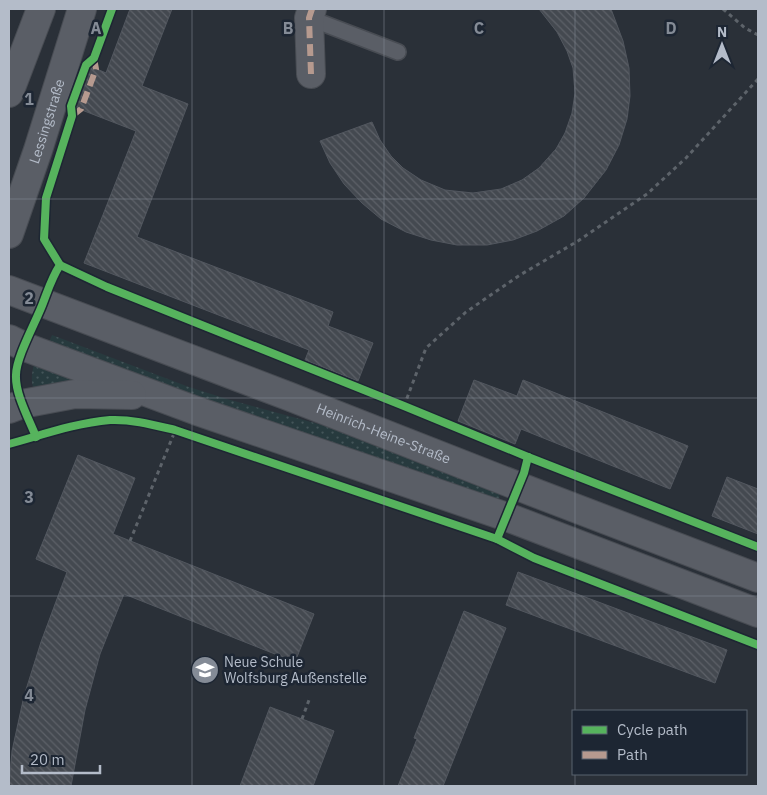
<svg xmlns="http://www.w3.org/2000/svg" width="767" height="795" font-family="'IBM Plex Sans',sans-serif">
<defs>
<pattern id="grass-dots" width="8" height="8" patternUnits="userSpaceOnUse" patternTransform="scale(1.25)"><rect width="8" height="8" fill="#273a3e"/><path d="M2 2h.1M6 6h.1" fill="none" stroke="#445559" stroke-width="1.8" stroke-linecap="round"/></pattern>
<pattern id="building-back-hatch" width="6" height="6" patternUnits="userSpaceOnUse" patternTransform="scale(1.25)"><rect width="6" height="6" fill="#444950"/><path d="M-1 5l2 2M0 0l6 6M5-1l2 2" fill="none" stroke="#5d6168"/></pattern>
</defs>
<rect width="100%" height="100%" fill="#2a3038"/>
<g fill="url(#grass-dots)">
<polygon points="52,335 189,387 227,399 322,425 500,493 499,500 427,474 279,426 186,395 49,342"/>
<path d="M 34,364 L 83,382 L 63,382 L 33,387 C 31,379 32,372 34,364 Z"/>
</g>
<g fill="url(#building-back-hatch)" stroke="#52575f">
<polygon points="130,9 172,9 142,86 188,104 137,237 333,312 328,326 373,343 358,381 305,360 309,350 84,263 136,131 74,107 90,66 106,73"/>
<polygon points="539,9 611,9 623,41 629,68 630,96 627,119 619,145 606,170 584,198 564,216 537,231 513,240 487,245 457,245 431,240 406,232 381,219 362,203 344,184 330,163 320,141 372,122 380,140 391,156 403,168 421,180 445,190 473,193 501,189 522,180 539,168 556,149 565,133 572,113 575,93 573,68 567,51 557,32"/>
<polygon points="474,380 517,396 523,380 688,446 670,489 521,429 515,444 458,421"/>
<polygon points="78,455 135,478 113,534 314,614 295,662 124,594 100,654 85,710 71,786 9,786 12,751 24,696 41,642 67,572 36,559"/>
<polygon points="727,477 758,489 758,534 712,516"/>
<polygon points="518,572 727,650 715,683 506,605"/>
<polygon points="464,611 506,628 443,786 398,786 417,739 414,738"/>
<polygon points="270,707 334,731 313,786 240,786"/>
</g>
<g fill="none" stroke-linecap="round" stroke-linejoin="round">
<g stroke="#484c53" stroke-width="18">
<polyline id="service" points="309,18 398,52"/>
</g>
<g stroke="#484c53" stroke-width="30">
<polyline id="minor" points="311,74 309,18 312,9"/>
</g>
<g stroke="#484c53" stroke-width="30">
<g id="tertiary">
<polyline points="9,93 41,9"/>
<path id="s1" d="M 9,234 L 38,150 L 82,9"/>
<path id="s2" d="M 9,290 L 288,396 L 533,492 L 758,578"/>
<polyline points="9,339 25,347 197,411 507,517 758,613"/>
<polyline points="9,409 22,404 75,394 132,395"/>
</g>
</g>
<g stroke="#5d636a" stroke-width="3" stroke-dasharray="4 4" stroke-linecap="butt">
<polyline points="723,9 745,28 758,35"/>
<polyline points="404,406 426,348 466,312 520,275 578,241 647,194 686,158 758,79"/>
<polyline points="130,541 175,431"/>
<polyline points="302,719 309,700"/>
</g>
<use href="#service" stroke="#5a5e66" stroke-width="15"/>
<use href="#minor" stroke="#5a5e66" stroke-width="28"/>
<use href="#tertiary" stroke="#5a5e66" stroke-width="28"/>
<g stroke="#b69a8f" stroke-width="6" stroke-dasharray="12 6" stroke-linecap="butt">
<polyline points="311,74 309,18 312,9"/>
<polyline points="72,116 81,109 96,69 94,58"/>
</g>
<g stroke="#1d2633" stroke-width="11">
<g id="cycleway">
<polyline points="60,265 107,287 404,406 528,457 758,547"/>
<path d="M 36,437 C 29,419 15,394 16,375 C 16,357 36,322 43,303 C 48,290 52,277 60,265 L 44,239 L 46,198 L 72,116 L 71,106 L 86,65 L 94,58 L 112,9"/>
<path d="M 9,444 C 42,435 75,423 110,420 C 132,419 154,425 175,430 L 497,539 L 534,558 L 758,645"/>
<polyline points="497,539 524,473 528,457"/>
</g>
</g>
<use href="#cycleway" stroke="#56b35d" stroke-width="8"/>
</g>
<path fill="none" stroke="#848b96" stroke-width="1" stroke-opacity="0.55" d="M 192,9 L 192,786M 384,9 L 384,786M 575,9 L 575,711M 9,199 L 758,199M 9,398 L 758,398M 9,596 L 758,596M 575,774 L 575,786"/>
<defs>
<g id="school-disc" transform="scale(1.4375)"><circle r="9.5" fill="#848b96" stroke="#1d2633"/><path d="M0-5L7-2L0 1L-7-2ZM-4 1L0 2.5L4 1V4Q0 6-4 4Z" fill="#fff"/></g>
</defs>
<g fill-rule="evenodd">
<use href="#school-disc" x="205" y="670"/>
</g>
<g text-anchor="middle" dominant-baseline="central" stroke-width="5" stroke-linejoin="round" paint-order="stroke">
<g font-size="14" fill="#b4bcc9" stroke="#1d2633">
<text stroke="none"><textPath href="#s1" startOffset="119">Lessingstraße</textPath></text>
<text stroke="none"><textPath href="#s2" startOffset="401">Heinrich-Heine-Straße</textPath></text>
</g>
<g font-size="14" fill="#b4bcc9" stroke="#1d2633" text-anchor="start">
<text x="224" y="662">Neue Schule<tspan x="224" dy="16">Wolfsburg Außenstelle</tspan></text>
</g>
</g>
<g font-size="16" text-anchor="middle" font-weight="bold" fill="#848b96" stroke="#1d2633" stroke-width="5" stroke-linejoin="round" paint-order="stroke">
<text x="96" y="34">A</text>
<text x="288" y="34">B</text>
<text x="479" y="34">C</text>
<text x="671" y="34">D</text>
<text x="29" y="105">1</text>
<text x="29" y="304">2</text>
<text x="29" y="503">3</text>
<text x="29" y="701">4</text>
</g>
<rect width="767" height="795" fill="none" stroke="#b4bcc9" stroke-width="20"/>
<rect x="572" y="710" width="175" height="65" fill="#1d2633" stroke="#59626f"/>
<rect x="582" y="726" width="25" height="8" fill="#56b35d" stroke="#59626f"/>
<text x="617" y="735" font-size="15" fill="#b4bcc9">Cycle path</text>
<rect x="582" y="751" width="25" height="8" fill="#b69a8f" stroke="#59626f"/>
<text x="617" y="760" font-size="15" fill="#b4bcc9">Path</text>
<g transform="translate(722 45)" stroke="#1d2633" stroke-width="4" paint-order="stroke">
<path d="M0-4L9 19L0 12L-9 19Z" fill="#b4bcc9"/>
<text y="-8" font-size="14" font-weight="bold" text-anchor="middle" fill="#b4bcc9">N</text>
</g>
<path d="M22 765v8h78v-8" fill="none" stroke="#b4bcc9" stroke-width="2.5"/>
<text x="30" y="765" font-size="15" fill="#b4bcc9" stroke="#1d2633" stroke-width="4" paint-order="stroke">20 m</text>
</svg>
